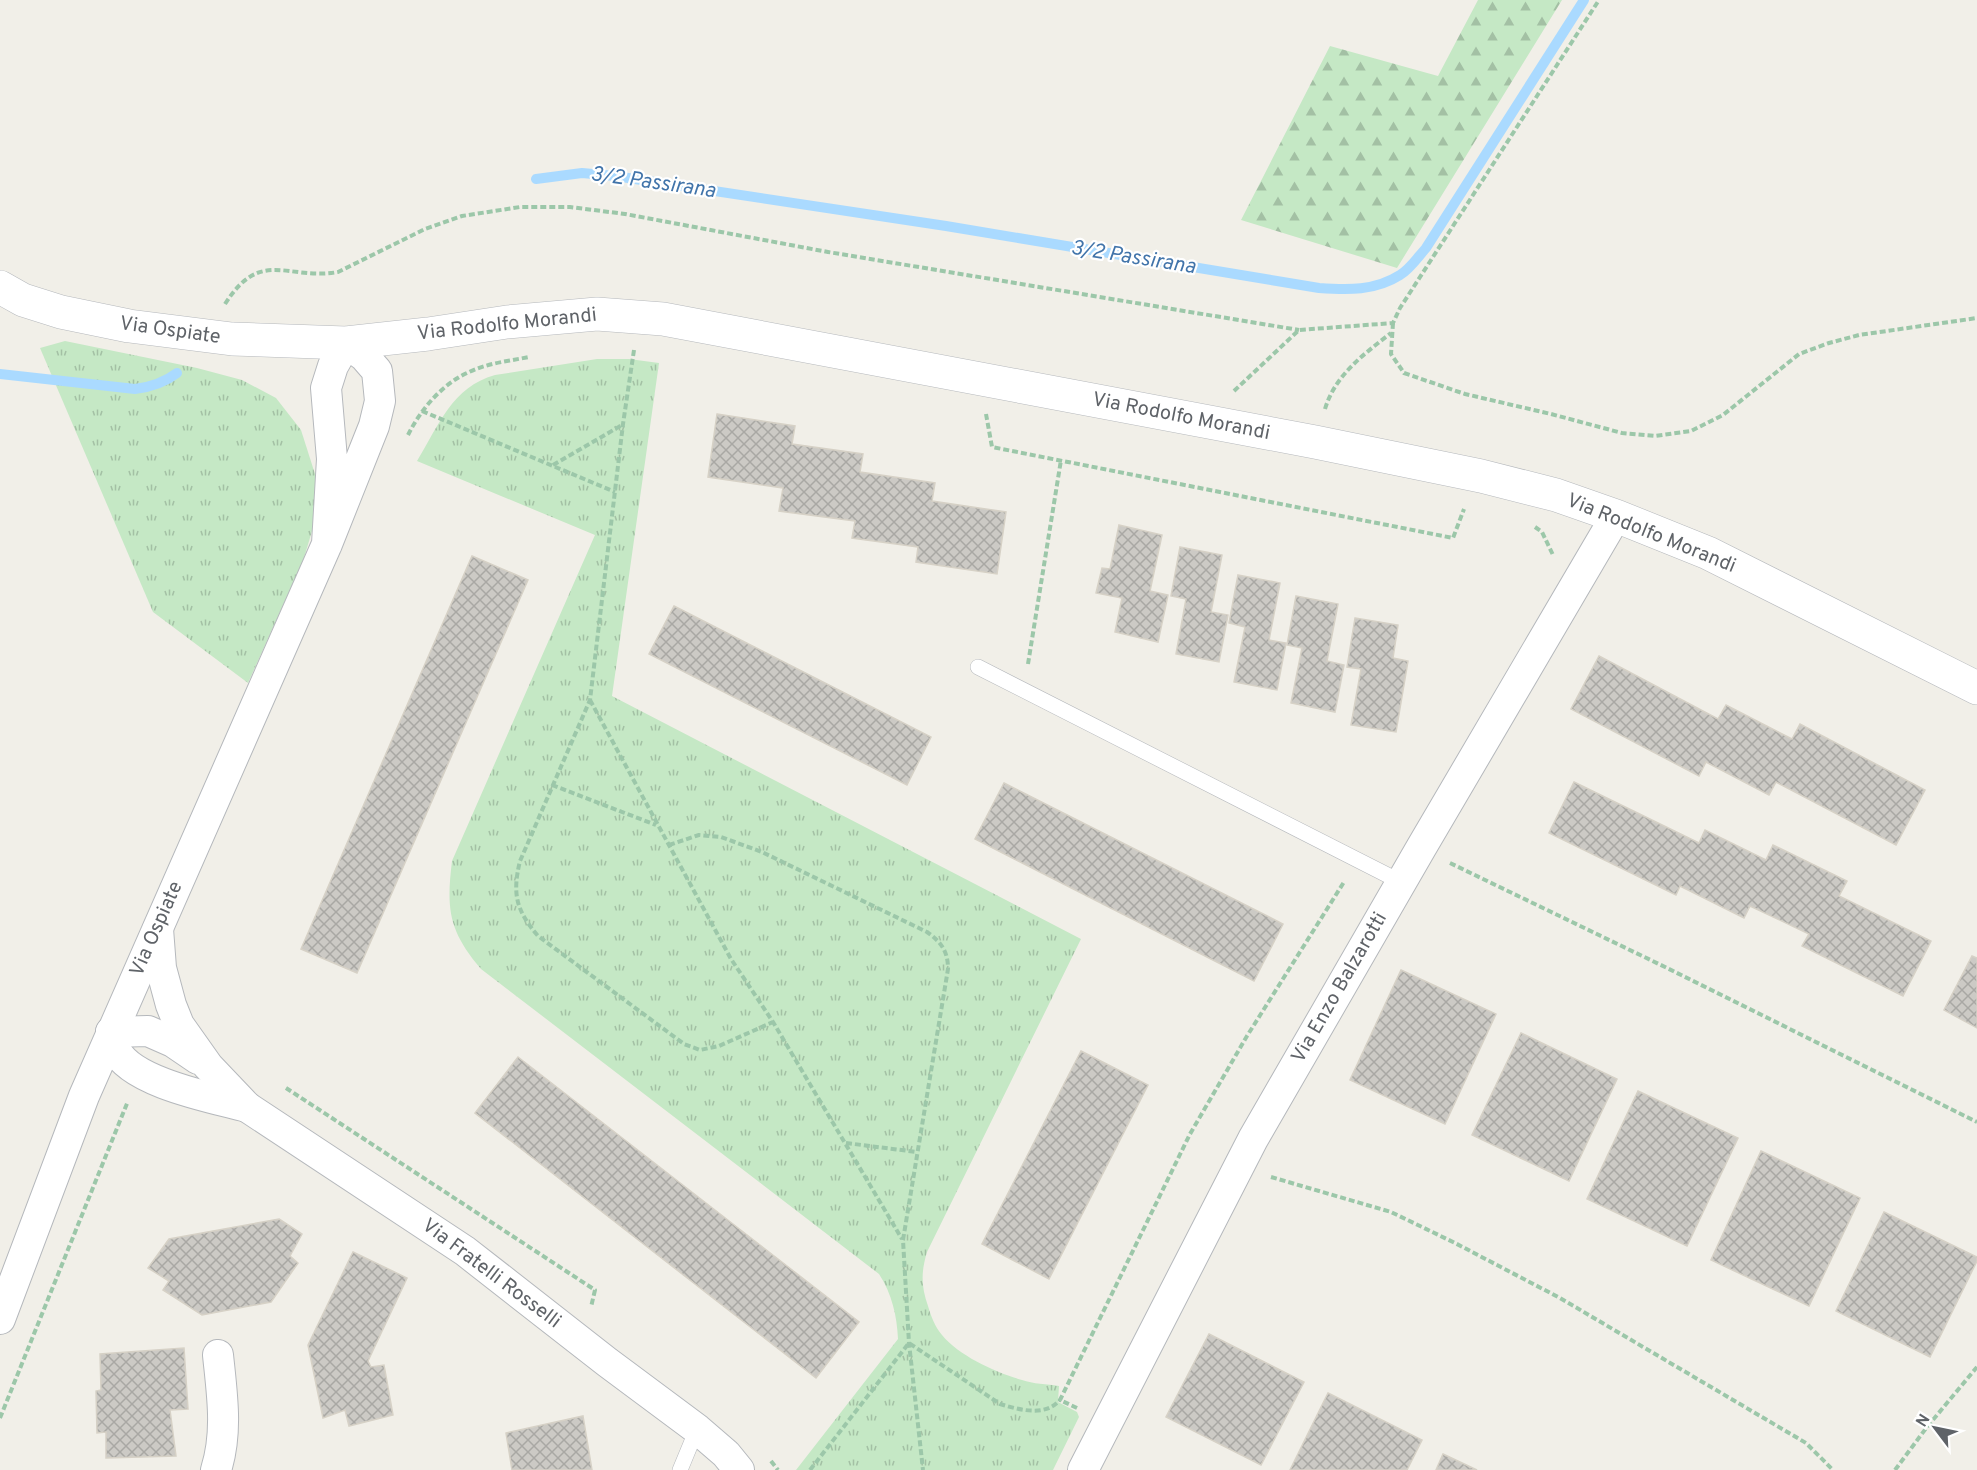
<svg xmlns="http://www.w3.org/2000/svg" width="1977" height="1470" font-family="Overpass,sans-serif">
<defs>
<pattern id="grass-tufts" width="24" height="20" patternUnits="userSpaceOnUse" patternTransform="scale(1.5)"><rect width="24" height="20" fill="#c5e8c5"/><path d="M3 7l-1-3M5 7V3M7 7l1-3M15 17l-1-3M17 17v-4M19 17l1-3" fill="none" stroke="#a3c0a4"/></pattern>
<pattern id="forest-firs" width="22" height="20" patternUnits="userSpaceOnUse" patternTransform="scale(1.5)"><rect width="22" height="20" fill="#c5e8c5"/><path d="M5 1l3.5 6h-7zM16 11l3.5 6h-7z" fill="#a3c0a4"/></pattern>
<pattern id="building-cross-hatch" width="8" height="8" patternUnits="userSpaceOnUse" patternTransform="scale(1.5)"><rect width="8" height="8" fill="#cccac5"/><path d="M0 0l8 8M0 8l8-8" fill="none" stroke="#a9a8a4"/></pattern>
</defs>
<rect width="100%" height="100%" fill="#f1efe8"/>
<g fill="url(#grass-tufts)">
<polygon points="65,341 197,368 242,380 276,398 301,430 315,474 316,518 303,561 248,683 153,612 40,348"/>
<path d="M 597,359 L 629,359 L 659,363 L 612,696 L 1081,939 L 927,1252 C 921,1272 921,1286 928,1306 C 931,1316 935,1327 942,1335 C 959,1356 997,1373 1022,1380 C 1033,1384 1047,1384 1059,1386 L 1058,1402 L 1077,1412 L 1079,1417 L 1053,1470 L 796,1470 L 898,1339 C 897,1316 892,1294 879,1274 L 481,969 C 449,931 446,910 452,861 L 595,535 L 417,461 C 439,425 452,387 495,375 Z"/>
</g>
<polygon fill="url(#forest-firs)" points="1478,0 1562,0 1397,268 1241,220 1330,46 1438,76"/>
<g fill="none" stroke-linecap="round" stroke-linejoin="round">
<g stroke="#aadaff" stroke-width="10">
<path d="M 536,179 L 582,173 L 615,176 L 946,226 L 1319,288 C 1348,290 1375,291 1400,275 C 1410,269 1418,257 1426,248 L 1584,0"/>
<path d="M 0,374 L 135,389 C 151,387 164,383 177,373"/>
</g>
</g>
<g fill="url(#building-cross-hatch)" stroke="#d6d1c6" stroke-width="1.5">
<polygon points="717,414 795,426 792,444 863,454 860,472 935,483 932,501 1006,512 997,574 916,562 918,547 852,538 855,521 779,511 783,488 708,477"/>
<polygon points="1119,525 1162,535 1150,591 1168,595 1158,642 1115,632 1122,598 1096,593 1102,568 1110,569"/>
<polygon points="1180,547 1222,555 1211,612 1228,615 1219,662 1176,654 1186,599 1171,596"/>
<polygon points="472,556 528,580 357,973 301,949"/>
<polygon points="1238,575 1280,583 1269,640 1286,643 1277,690 1234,682 1245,627 1229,623"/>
<polygon points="1296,596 1338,604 1327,661 1344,665 1335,712 1291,703 1302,648 1287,645"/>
<polygon points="674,606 931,737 907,785 649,654"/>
<polygon points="1355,618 1398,625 1393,658 1408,661 1396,732 1351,725 1361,669 1347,667"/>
<polygon points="1599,656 1718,719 1726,705 1792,739 1800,724 1925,790 1896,845 1776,782 1769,795 1706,762 1699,776 1571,709"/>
<polygon points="1574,782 1699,843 1705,830 1766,860 1773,845 1847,881 1839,896 1931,941 1903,996 1802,946 1809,934 1750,906 1744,918 1680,886 1676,895 1549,833"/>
<polygon points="1004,783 1283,924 1254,981 975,839"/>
<polygon points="1972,956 1977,958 1977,1028 1944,1010"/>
<polygon points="1401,970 1496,1014 1445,1124 1350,1080"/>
<polygon points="1521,1033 1617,1079 1569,1181 1472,1135"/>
<polygon points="1081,1051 1148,1085 1049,1279 982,1244"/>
<polygon points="518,1057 859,1322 816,1378 475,1113"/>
<polygon points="1638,1091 1738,1138 1687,1246 1587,1199"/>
<polygon points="1761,1151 1860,1198 1809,1306 1711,1260"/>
<polygon points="1884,1212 1977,1257 1977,1261 1930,1357 1836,1311"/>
<polygon points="279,1219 302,1234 290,1256 298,1263 271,1302 202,1315 163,1290 169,1281 148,1268 169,1239"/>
<polygon points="353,1252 407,1278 368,1361 371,1367 384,1365 393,1415 349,1426 345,1410 323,1418 308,1345"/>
<polygon points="1209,1334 1304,1382 1261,1465 1166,1417"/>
<polygon points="184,1348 188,1409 170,1410 176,1456 106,1458 106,1432 97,1433 96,1391 101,1390 100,1354"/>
<polygon points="1328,1393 1422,1440 1407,1470 1290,1470"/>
<polygon points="583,1416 592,1470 512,1470 506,1433"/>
<polygon points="1443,1454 1477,1470 1436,1470"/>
</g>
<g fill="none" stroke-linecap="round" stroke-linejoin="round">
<g stroke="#b5b8bc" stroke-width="16">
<g id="service">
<polyline points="978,667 1401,882"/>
<polyline points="680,1470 697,1429"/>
</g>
</g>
<g stroke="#b5b8bc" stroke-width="32">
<g id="minor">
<polyline points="158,929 161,968 171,1005 179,1025 208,1066 247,1107 465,1251 607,1362 697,1429 726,1454 739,1470"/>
<path d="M 111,1032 C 113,1038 114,1045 116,1050 C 132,1083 214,1098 247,1107"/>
<polyline points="111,1032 148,1031 173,1042 198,1059"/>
<polyline points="0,1319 84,1096 327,544 374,426 380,401 377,371 364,356 346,343 333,366 326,388 332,459 327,544"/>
<path d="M 216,1470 C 228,1432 222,1394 218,1355"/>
<polyline points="1083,1470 1253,1139 1421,848 1616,516"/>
</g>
</g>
<g stroke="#b5b8bc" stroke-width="34">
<polyline id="tertiary" points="0,287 23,300 61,312 129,326 232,339 346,343 428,334 507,322 597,314 663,319 1315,442 1481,476 1556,495 1616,516 1708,553 1977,688"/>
</g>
<g stroke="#9cc7a9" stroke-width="4" stroke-dasharray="6 3" stroke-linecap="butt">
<path d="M 225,304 C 261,247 288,281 338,272 L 425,229 L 462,216 L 520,207 L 570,207 L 625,214 L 828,252 L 1299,330"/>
<polyline points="1393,323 1391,354 1404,373 1465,394 1551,414 1622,433 1655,436 1691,431 1723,415 1799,354 1829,343 1859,335 1977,318"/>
<path d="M 634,350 L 623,424 L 590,700 L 520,861 C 512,894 516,910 538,936 L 684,1044 L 700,1050 L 719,1046 L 773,1022"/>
<polyline points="1234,391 1299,330 1393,323 1400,308 1599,0"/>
<path d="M 1325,409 C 1335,375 1364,354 1391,333"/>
<polyline points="422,411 615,492"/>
<polyline points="986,414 992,447 1453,538 1464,509"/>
<path d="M 408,435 C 421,409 442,384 469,372 C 488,363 509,361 529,357"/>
<polyline points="553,465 622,425"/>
<polyline points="1535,527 1542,532 1553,555"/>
<polyline points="1028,664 1061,460"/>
<polyline points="590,700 731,959 773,1022 902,1239"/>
<polyline points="552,785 656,825"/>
<path d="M 669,845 L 699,835 L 721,837 L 762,852 L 927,932 C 941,942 948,951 948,969 L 903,1240 L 909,1343 L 923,1470"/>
<polyline points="1450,863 1665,967 1977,1122"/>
<polyline points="286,1088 595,1290 591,1307"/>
<polyline points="846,1143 917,1152"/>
<polyline points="1271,1177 1391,1212 1455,1243 1560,1298 1806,1443 1833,1470"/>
<polyline points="1077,1408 1060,1400 1190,1134 1247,1036 1344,882"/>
<polyline points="0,1418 128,1101"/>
<polyline points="771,1461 778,1470"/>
<path d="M 810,1470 L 909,1343 L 1000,1404 C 1020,1410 1045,1417 1060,1400"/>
<polyline points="1895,1470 1927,1427 1977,1367"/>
</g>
<use href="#service" stroke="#fff" stroke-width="15"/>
<use href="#minor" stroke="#fff" stroke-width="30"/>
<use href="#tertiary" stroke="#fff" stroke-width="33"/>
</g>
<g text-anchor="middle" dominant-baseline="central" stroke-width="4.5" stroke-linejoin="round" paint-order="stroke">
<g font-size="20" fill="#5f6368" stroke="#fff">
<text transform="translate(507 325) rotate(-6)">Via Rodolfo Morandi</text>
<text transform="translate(170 331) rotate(8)">Via Ospiate</text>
<text transform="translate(1181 417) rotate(11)">Via Rodolfo Morandi</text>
<text transform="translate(1651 534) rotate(22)">Via Rodolfo Morandi</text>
<text transform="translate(157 929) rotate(-66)">Via Ospiate</text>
<text transform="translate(1340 988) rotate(-60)">Via Enzo Balzarotti</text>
<text transform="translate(491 1274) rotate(37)">Via Fratelli Rosselli</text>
</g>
<g font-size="21" font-style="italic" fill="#4174aa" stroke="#fff">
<text transform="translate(653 183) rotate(8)">3/2 Passirana</text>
<text transform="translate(1133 258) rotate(9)">3/2 Passirana</text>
</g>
</g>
<g transform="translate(1935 1428) rotate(302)" stroke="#ffffff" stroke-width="4.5" paint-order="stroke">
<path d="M0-4.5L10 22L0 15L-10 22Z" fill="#5f6368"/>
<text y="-9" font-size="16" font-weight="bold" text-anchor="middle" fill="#5f6368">N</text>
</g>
</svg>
